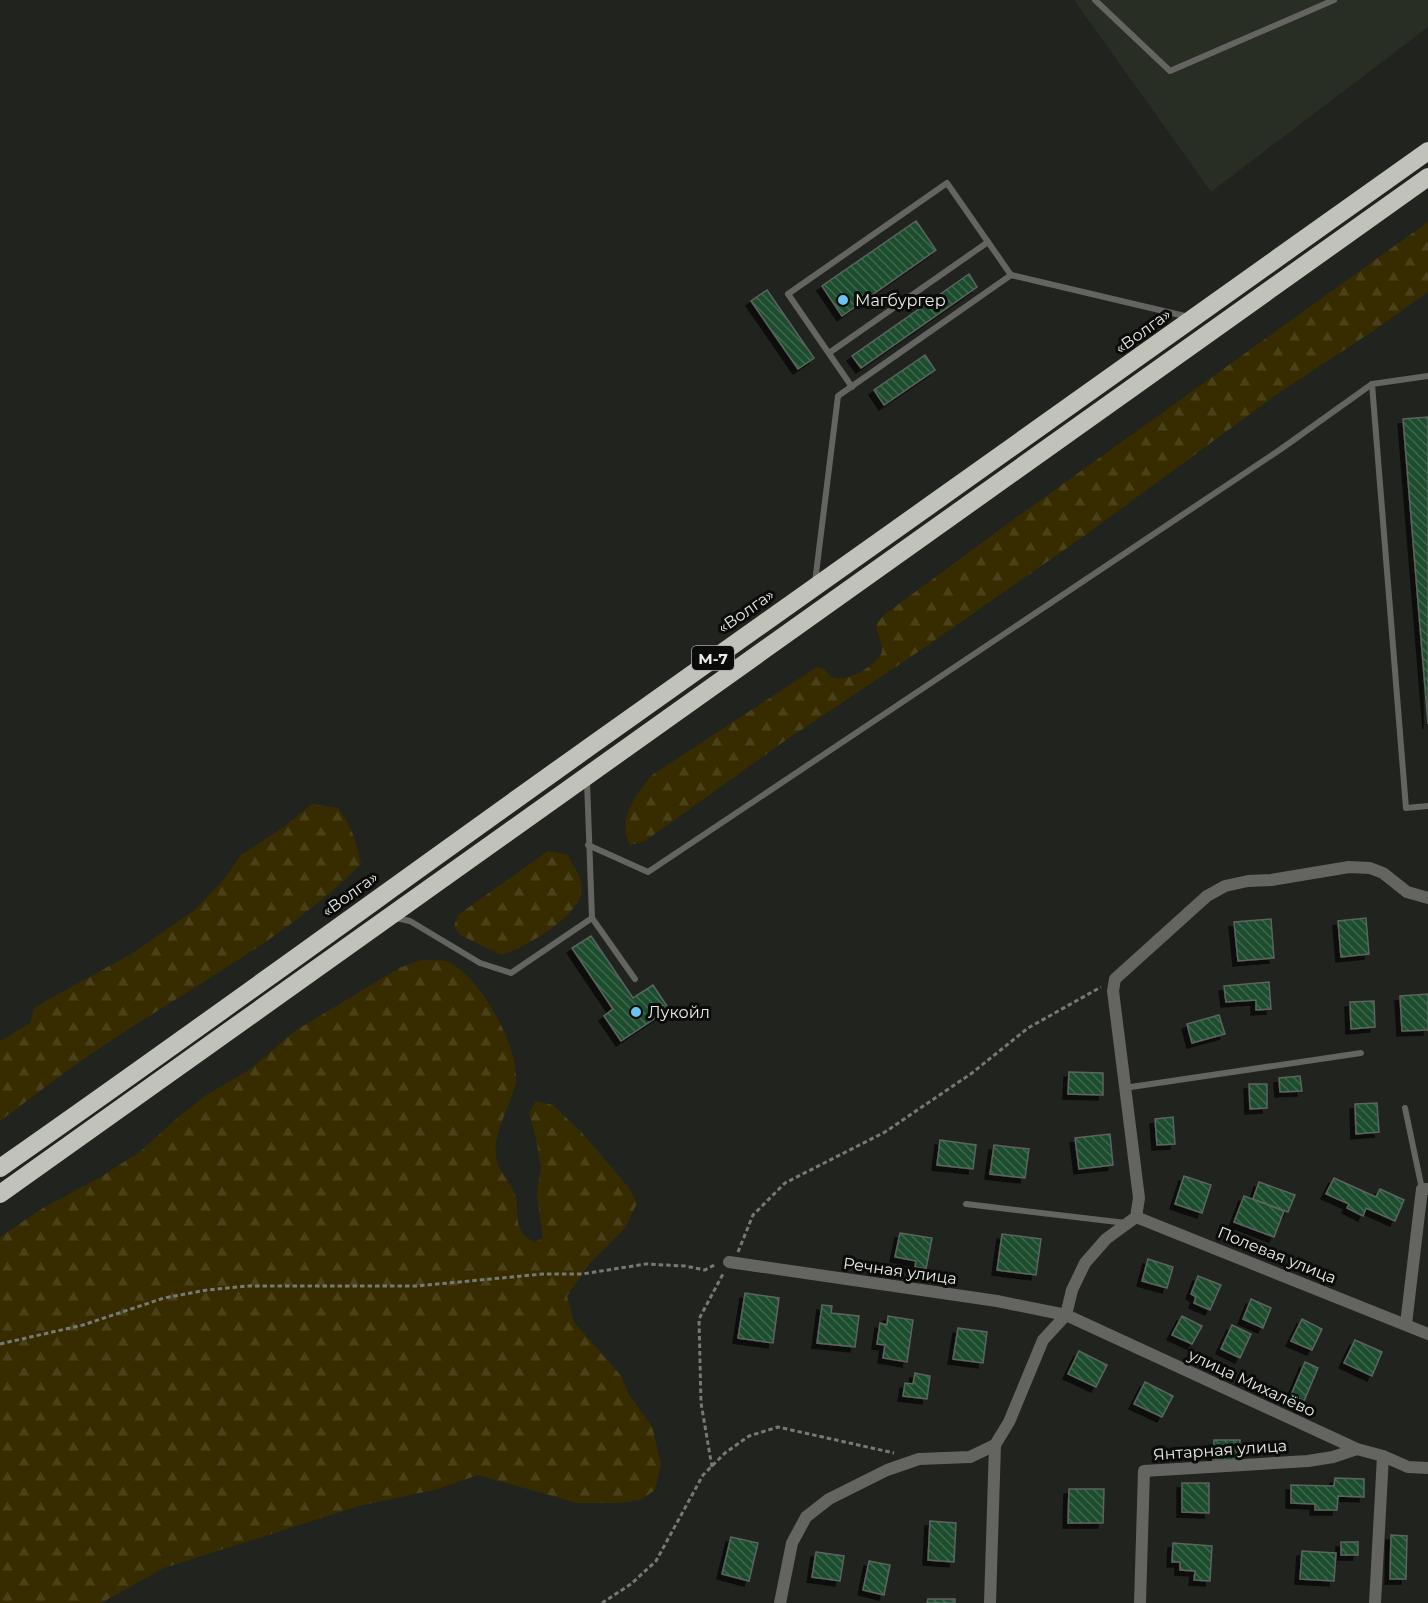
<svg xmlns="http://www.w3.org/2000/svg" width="1428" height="1603" font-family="Montserrat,sans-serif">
<defs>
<pattern id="forest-firs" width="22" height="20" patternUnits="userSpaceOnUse" patternTransform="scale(1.5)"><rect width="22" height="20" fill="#372b00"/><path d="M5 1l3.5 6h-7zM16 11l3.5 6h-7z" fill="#4a4019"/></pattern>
<pattern id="building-back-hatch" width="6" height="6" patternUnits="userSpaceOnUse" patternTransform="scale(1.5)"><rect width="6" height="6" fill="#1d4e2e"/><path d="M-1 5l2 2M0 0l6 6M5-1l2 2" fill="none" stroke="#3e684c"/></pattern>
<filter id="shadow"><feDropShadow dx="-5" dy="5" stdDeviation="0" flood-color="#0009"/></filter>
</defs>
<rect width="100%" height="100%" fill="#20231e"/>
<polygon fill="#282e23" points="1074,0 1428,0 1428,27 1211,192"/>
<g fill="url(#forest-firs)">
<path d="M 1428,222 L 1428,292 L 1370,333 L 1280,392 L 1084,536 L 918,652 L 786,740 L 645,841 L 630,845 C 616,821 637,793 652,775 L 817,667 L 825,669 C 827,673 830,677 835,678 C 847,682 880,664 882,651 C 883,643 876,634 876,624 L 884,615 L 1017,517 Z"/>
<path d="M 312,804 L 338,808 C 351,825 357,842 361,864 C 292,934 204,979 123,1033 C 80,1060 40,1091 0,1121 L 0,1041 L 30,1023 L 35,1007 L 133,953 L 196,909 L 225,878 L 241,855 L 284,827 Z"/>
<path d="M 548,851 L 568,855 C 573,867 585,881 581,894 C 575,919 525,947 502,955 L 460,935 L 454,926 L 458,915 Z"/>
<path d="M 421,960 C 429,961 441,959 448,962 C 480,975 523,1053 515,1086 C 509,1110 493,1132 496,1157 C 498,1171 510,1182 515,1194 C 521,1213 510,1229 534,1242 L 543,1238 L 537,1195 L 541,1167 L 536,1139 L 529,1113 L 536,1101 L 553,1105 L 583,1134 L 629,1188 L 637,1203 L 625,1228 L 590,1263 L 567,1296 L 574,1322 L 622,1377 L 629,1395 L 652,1426 L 661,1464 L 655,1490 L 640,1500 L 619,1503 L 577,1503 L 478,1475 L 438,1489 L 359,1506 L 164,1568 L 101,1603 L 0,1603 L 0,1237 L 43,1208 L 99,1178 L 141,1151 L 176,1119 L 208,1094 L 249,1070 L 295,1031 L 399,968 Z"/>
</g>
<g fill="url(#building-back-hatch)" stroke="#5d635e" stroke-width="1.5" filter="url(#shadow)">
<polygon points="916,221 936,250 842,316 822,286"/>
<polygon points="969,274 977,287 861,368 852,356"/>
<polygon points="767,290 814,358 798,369 751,301"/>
<polygon points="925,355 935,370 884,405 874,390"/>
<polygon points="1428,417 1428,724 1403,419"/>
<polygon points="1366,918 1369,954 1341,957 1338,921"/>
<polygon points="1271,919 1274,958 1238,961 1234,922"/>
<polygon points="591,936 633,998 653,985 669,1009 621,1041 604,1016 613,1009 572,948"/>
<polygon points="1269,982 1271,1009 1256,1010 1256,1000 1226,1002 1224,986"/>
<polygon points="1428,994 1428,1030 1402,1031 1400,996"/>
<polygon points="1374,1001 1375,1027 1351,1029 1350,1002"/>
<polygon points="1219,1015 1225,1034 1192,1043 1187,1024"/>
<polygon points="1069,1072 1103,1073 1103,1095 1068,1094"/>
<polygon points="1300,1076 1302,1091 1280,1092 1279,1078"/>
<polygon points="1249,1084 1267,1084 1267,1108 1250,1109"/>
<polygon points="1377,1103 1379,1132 1356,1134 1355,1104"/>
<polygon points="1173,1117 1175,1144 1157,1145 1155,1119"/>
<polygon points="1110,1134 1113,1165 1079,1169 1075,1138"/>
<polygon points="940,1140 976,1145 973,1169 937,1165"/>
<polygon points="994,1145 1029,1149 1025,1178 990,1174"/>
<polygon points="1184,1176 1211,1185 1202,1213 1175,1204"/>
<polygon points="1334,1178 1376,1197 1380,1189 1404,1200 1395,1221 1366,1208 1363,1216 1347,1208 1349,1204 1326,1194"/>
<polygon points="1259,1182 1295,1195 1288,1212 1253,1199"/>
<polygon points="1244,1196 1284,1211 1274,1237 1234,1222"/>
<polygon points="900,1233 932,1238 926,1269 915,1267 916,1261 895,1257"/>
<polygon points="1002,1234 1041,1239 1036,1275 997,1270"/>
<polygon points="1148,1259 1173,1267 1167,1288 1142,1281"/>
<polygon points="1198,1276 1221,1285 1210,1310 1194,1303 1196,1297 1191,1294"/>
<polygon points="745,1293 779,1298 773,1343 738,1338"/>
<polygon points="1251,1299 1271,1308 1263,1328 1243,1319"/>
<polygon points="822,1305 832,1306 831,1313 859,1316 855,1347 817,1343"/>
<polygon points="888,1316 913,1320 907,1362 883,1358 885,1345 877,1344 880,1323 887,1325"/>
<polygon points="1182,1316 1202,1326 1192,1344 1172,1335"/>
<polygon points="1302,1319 1322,1329 1312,1350 1291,1341"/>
<polygon points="1232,1325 1251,1334 1240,1358 1221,1349"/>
<polygon points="958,1328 987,1332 983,1363 953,1359"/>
<polygon points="1355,1340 1382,1352 1372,1376 1344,1363"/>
<polygon points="1079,1351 1107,1365 1096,1387 1068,1374"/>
<polygon points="1305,1362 1318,1368 1304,1401 1291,1395"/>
<polygon points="915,1373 930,1376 927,1399 903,1396 905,1383 913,1384"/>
<polygon points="1145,1382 1173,1396 1162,1417 1134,1404"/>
<polygon points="1214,1440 1240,1440 1239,1460 1213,1460"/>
<polygon points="1335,1478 1364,1479 1364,1497 1338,1496 1337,1510 1315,1510 1315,1504 1291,1503 1291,1485 1334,1486"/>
<polygon points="1182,1483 1209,1483 1209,1513 1182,1512"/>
<polygon points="1069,1489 1104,1489 1103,1523 1068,1523"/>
<polygon points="930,1521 956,1523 954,1562 928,1560"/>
<polygon points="1391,1535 1407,1536 1406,1579 1390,1579"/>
<polygon points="731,1537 758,1543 749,1581 722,1574"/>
<rect x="1341" y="1542" width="17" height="13"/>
<polygon points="1173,1543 1212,1546 1210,1581 1194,1580 1195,1571 1180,1570 1180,1562 1172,1562"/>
<polygon points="1302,1551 1336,1553 1334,1581 1300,1579"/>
<polygon points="816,1552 844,1556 840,1581 812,1577"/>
<polygon points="869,1561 890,1565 884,1595 863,1590"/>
<polygon points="928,1599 955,1599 955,1603 927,1603"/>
</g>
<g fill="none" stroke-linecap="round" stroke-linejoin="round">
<g stroke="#767975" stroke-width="3" stroke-dasharray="4.5 3" stroke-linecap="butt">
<polyline points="738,1252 753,1215 785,1183 885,1132 972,1073 1028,1028 1101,987"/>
<polyline points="0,1344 83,1325 164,1298 207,1290 247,1286 417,1286 543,1274 582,1274 646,1264 685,1266 705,1270 716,1264"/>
<polyline points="712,1467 701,1403 699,1319 724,1272"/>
<polyline points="602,1603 631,1584 656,1561 703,1475 725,1453 749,1436 778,1427 894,1453"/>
</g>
<g stroke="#646461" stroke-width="6">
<polyline points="1095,0 1170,71 1334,0"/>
<polyline points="829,353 988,242"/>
<polyline points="1372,384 1406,808 1428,806"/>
<polyline points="852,387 788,294 947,183 1011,275"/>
<polyline points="815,582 838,396 1011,275 1189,317"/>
<polyline points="588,845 648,872 1281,449 1372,384 1428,376"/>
<polyline points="395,918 410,921 480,963 511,973 592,918 587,781"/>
<polyline points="592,918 635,979"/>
<polyline points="1124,1088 1361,1053"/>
<polyline points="1405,1108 1422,1189"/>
<polyline points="966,1204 1126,1223"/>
</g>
<g stroke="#646461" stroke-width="12">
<polyline points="1136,1217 1428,1334"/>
<polyline points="729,1262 997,1301 1066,1315 1357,1449 1383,1456 1408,1467 1428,1468"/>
<polyline points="1406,1324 1422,1189 1428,1189"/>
<polyline points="780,1603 792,1543 806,1517 829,1499 887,1470 919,1459 970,1457 995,1445"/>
<polyline points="990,1603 995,1445 1009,1422 1043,1340 1066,1315 1072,1290 1085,1263 1106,1239 1136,1217 1139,1198 1113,991 1115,979 1207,896 1225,886 1248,881 1271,880 1349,867 1370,868 1383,873 1407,892 1428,898"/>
<polyline points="1140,1603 1144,1471 1308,1461 1333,1457 1357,1449"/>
<polyline points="1375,1603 1383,1456"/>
</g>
<g stroke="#c1c2ba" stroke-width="18">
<path d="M 0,1168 C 202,1027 401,881 602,738 C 877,542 1154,348 1428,151"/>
<polyline points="0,1194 1428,177"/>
</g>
</g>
<g fill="#6cc3f2" stroke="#0b0c0a" stroke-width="2">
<circle cx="843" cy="300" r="6"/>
<circle cx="636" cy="1012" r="6"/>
</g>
<g text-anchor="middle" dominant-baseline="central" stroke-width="6" stroke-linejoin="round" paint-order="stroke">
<rect fill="#0b0c0a" stroke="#a6a9a5" stroke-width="1.5" x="692" y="646" width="42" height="24" rx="4.5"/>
<g font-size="15" font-weight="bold" fill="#e9ece8">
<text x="713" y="658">М-7</text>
</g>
<g font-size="16" fill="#e9ece8" stroke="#0b0c0a" text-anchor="start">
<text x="855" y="300">Магбургер</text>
<text x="648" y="1012">Лукойл</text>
</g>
<g font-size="16" fill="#e9ece8" stroke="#0b0c0a">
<text transform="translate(1143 331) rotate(-36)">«Волга»</text>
<text transform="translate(746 611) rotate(-35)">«Волга»</text>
<text transform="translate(350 894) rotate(-36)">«Волга»</text>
<text transform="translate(1277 1255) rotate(22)">Полевая улица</text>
<text transform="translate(900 1271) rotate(8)">Речная улица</text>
<text transform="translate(1252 1383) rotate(25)">улица Михалёво</text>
<text transform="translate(1220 1450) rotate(-4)">Янтарная улица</text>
</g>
</g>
</svg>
